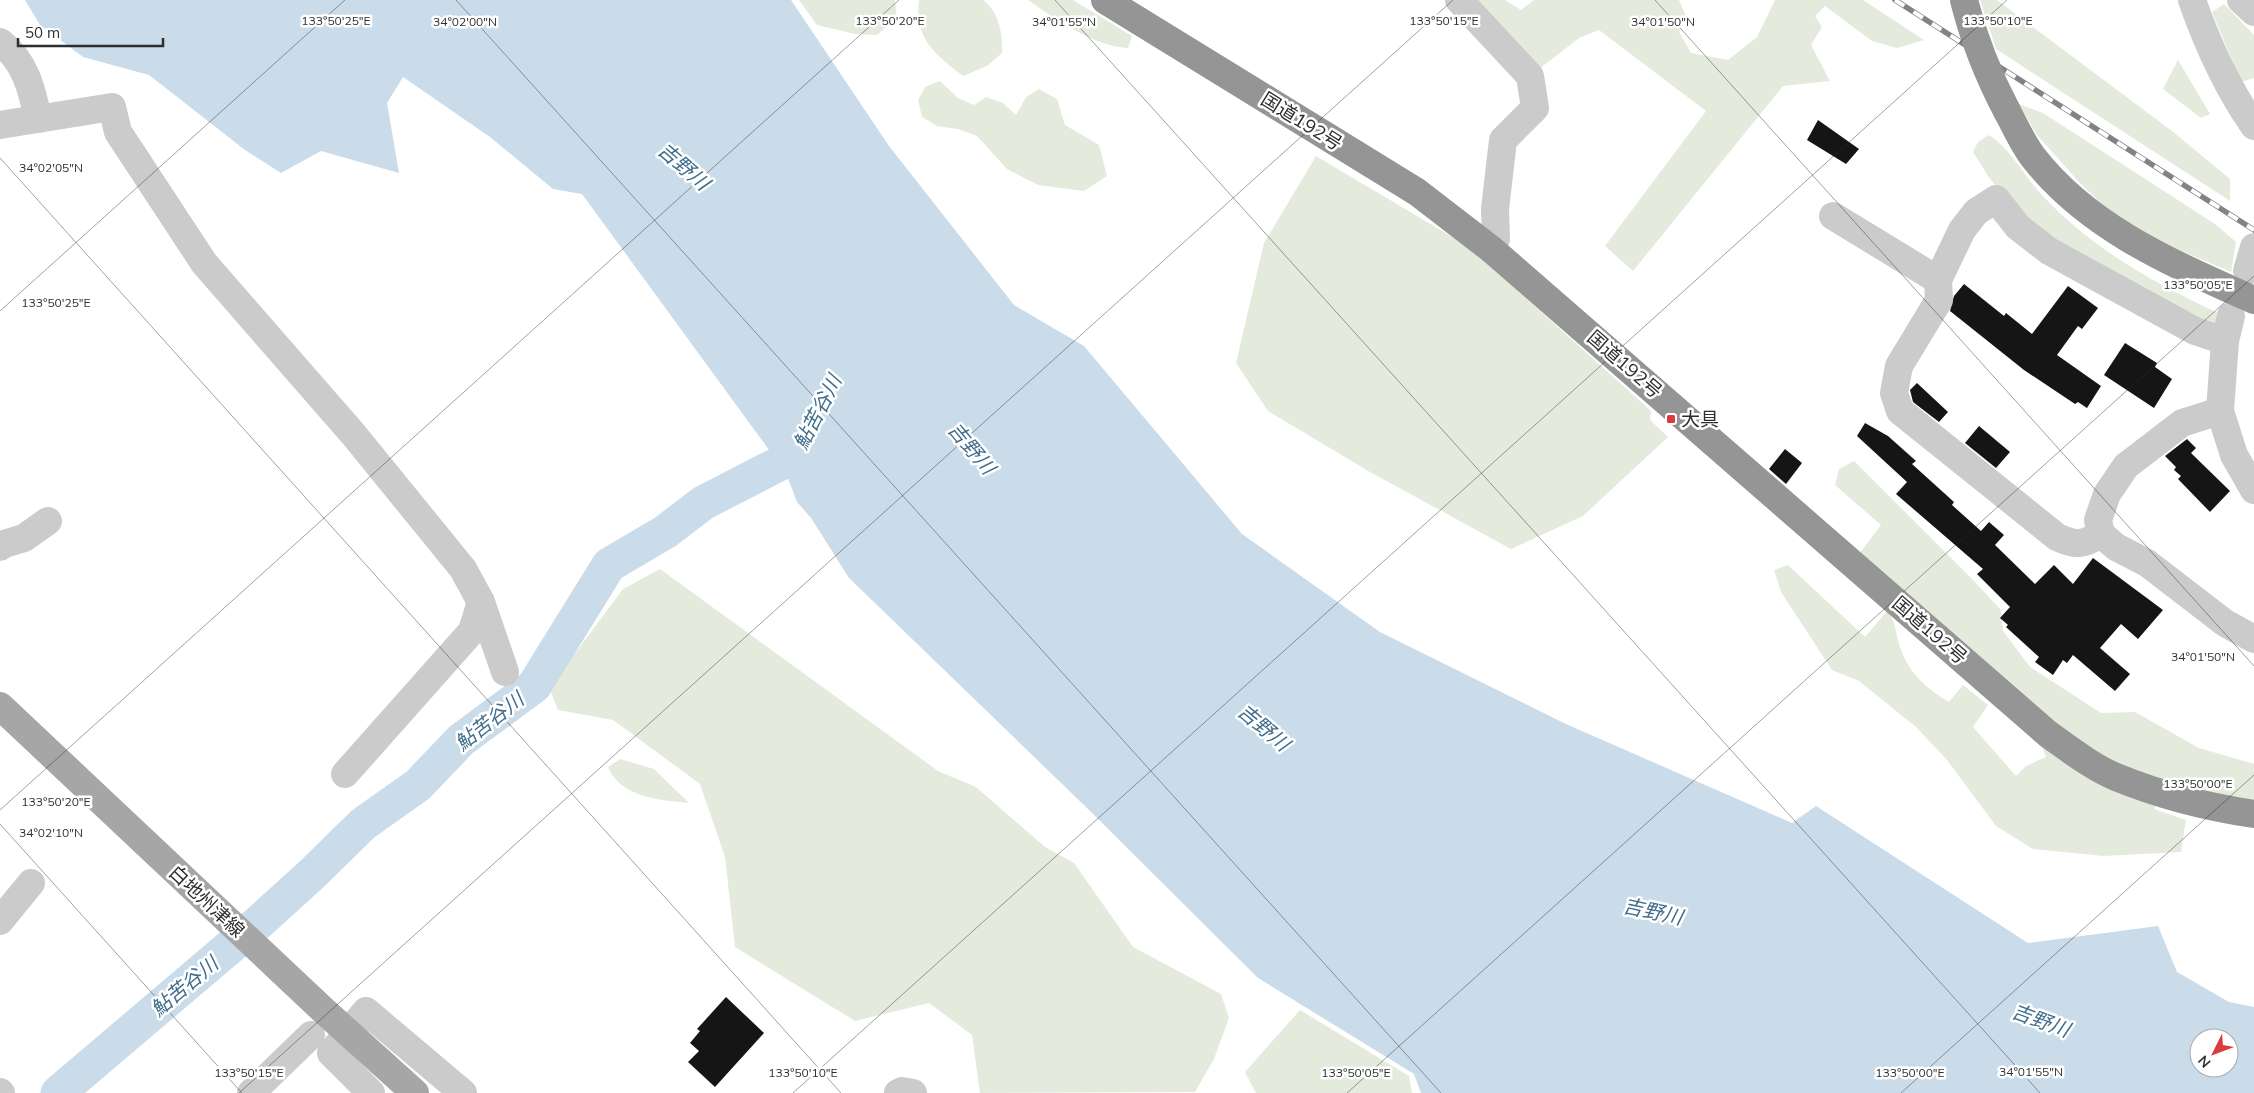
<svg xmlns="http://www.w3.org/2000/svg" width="2254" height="1093" font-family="Mulish,'Noto Sans JP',sans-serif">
<rect width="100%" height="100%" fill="#fff"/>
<g fill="#e4ebdd">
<polygon points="799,0 895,0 897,18 877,35 855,34 817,25"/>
<path d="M 919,0 L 983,0 C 999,11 1003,35 1002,53 L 987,66 L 963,76 C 935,54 914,39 919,0 Z"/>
<path d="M 1028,0 L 1073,0 L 1132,36 L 1128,48 C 1093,46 1057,20 1028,0 Z"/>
<polygon points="1472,0 1505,0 1521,10 1534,0 1679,0 1686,16 1679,32 1691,53 1728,60 1757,37 1775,0 1863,0 1924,40 1897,48 1872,41 1825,6 1815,16 1822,27 1811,45 1830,81 1783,86 1633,271 1605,246 1706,111 1599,30 1579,38 1538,70"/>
<polygon points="1980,0 1997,0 2172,131 2230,179 2230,201 1996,49"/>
<polygon points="2224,4 2254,35 2254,78 2241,82 2212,12"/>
<polygon points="2178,60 2210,114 2201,118 2163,89"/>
<polygon points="940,81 958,98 974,105 986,97 1003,103 1016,115 1026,97 1039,89 1057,99 1065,125 1099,145 1107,176 1084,191 1038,185 1007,169 977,136 958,129 937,126 922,117 918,100 925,87"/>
<polygon points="2019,104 2043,113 2215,224 2236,242 2231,272 2168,245 2115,217 2079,182 2037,135"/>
<path d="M 1989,135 C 2012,150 2023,175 2042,195 C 2091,248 2154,283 2218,313 L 2214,330 L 2052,238 L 2017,210 L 1990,179 L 1973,152 L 1978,142 Z"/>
<polygon points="1316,156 1469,247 1651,411 1650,420 1668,437 1583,516 1511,549 1370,472 1268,411 1236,363 1264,243"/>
<path d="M 1854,461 L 1975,582 L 2001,610 L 2003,631 L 2030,667 L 2101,713 L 2135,712 L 2199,748 L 2254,764 L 2254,803 L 2165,784 L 2154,809 L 2186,820 L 2181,852 L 2104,856 L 2033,849 L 1996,826 L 1947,760 L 1916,727 L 1859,681 L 1832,670 L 1781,592 L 1774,570 L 1788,565 L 1865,637 L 1887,611 C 1896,621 1895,631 1899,644 C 1907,671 1925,688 1949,702 L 1963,685 L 1988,705 L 1973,727 L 2016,776 L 2026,766 L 2046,757 L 2021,695 L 1859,554 L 1881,525 L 1835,485 L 1839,469 Z"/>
<polygon points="660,569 938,771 976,787 1045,847 1074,863 1133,947 1221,994 1229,1018 1214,1059 1195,1092 980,1093 972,1035 929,1003 855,1021 735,947 725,857 700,784 613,720 558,710 549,688 623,589"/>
<path d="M 620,759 L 654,769 L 689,803 C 660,800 621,798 608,767 Z"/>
<polygon points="1300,1010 1409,1076 1412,1093 1256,1093 1245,1072"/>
</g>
<path fill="#cadcea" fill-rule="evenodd" d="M 25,0 L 791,0 L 889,146 L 1014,305 L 1084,346 L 1242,534 L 1380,632 L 1566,724 L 1792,823 L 1816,806 L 2028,943 L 2158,926 L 2177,972 L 2229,1002 L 2254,1007 L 2254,1093 L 1421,1093 L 1414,1074 L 1258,978 L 1088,809 L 849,578 L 811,518 L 797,502 L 786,473 L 582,194 L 553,189 L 490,137 L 403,77 L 387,103 L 399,173 L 321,151 L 281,173 L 245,150 L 149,75 L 83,57 L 40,25 ZM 2199,1038 L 2229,1038 L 2229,1068 L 2199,1068 Z"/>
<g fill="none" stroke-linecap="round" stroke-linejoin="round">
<polyline stroke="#cadcea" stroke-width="35" points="58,1093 258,923 312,874 363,824 418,785 461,740 534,686 609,565 665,532 703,503 800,453 810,431"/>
</g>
<g fill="#151515">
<polygon points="1818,120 1859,149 1846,164 1807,140"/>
<polygon points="1964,284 2004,316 2006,313 2032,334 2068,286 2098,308 2082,329 2078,326 2057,355 2101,386 2087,408 2078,402 2075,404 2024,370 1950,311 1954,296"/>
<polygon points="2125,343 2157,363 2155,367 2172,379 2154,408 2104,375"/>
<polygon points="1917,383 1948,412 1939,422 1913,402 1910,390"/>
<polygon points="1865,423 1888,436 1916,461 1912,464 1954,502 1952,505 1981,531 1989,522 2004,535 1995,545 2035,584 2054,565 2073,584 2093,558 2163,610 2138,639 2121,624 2100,648 2130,674 2115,691 2073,655 2067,663 2063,660 2053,675 2035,662 2039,657 2006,627 2008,625 2000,618 2010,607 1977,574 1983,569 1896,494 1907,482 1857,436"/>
<polygon points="1979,426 2010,452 1996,468 1965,443"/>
<polygon points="2187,439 2196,448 2191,453 2230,491 2210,512 2178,479 2181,476 2174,470 2176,467 2165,456"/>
<polygon points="1785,449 1802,463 1786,484 1769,469"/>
<polygon points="726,997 764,1033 715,1087 688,1062 699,1051 690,1043 700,1031 697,1029"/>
</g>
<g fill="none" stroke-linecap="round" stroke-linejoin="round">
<g stroke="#cbcbcb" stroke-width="28">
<polyline points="1459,0 1530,76 1535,108 1503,140 1495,209 1496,239 1491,249"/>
<path d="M 2192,0 C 2208,46 2226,86 2254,126"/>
<polyline points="2241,0 2254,12"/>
<path d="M 0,42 C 25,61 32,89 38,119"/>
<polyline points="0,125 112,107 118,132 204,263 354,435 463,569 481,602 505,672"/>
<path d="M 1833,216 L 1938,280 L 1939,300 L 1899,366 L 1894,393 L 1900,411 L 2057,537 C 2076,546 2083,545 2101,534"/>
<polyline points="2247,271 2254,247"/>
<polyline points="1938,280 1962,230 1976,212 1996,199 2018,227 2049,251 2195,331 2225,341"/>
<polyline points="2231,316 2225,341 2220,411 2234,455 2254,490"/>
<polyline points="2220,411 2182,423 2126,466 2107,494 2098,520 2101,534 2116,547 2147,563 2225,623 2254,639"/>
<polyline points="0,547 4,544 24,538 48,521"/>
<polyline points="345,774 472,631 481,602"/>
<polyline points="0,921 31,883"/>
<polyline points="0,1092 1,1093"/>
<polyline points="251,1093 311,1035"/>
<polyline points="371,1093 331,1053 366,1011 463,1093"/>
<polyline points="898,1093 902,1091 913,1093"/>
</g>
<polyline stroke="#a6a6a6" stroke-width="28" points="0,706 322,1009 415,1093"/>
<g stroke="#959595" stroke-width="28">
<path d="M 1105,0 L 1417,192 L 1491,249 L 2048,734 C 2069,749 2092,767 2116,777 C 2160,795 2207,807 2254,814"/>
<path d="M 2007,111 C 2015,126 2023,144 2033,157 C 2089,229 2174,264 2254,300"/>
</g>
<g stroke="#838383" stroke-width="5.5">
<polyline id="rail" points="1895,0 2254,230"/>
</g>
<use href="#rail" stroke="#fff" stroke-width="4" stroke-dasharray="11" stroke-linecap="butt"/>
<path stroke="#959595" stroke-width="28" d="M 1964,0 C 1974,40 1988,75 2007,111"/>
</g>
<path fill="none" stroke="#2e2e2e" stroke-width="1" stroke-opacity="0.45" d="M 456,0 L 1441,1093M 1055,0 L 2040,1093M 1655,0 L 2254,666M 0,158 L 841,1093M 0,311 L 345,0M 0,810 L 899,0M 0,824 L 242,1093M 239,1093 L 1453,0M 793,1093 L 2007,0M 1347,1093 L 2254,276M 1901,1093 L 2254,775"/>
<rect fill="#dc3941" stroke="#fff" stroke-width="2" x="1666" y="414" width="10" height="10" rx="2.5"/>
<g text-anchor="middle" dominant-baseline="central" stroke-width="5" stroke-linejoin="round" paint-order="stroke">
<g font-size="19" fill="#2e2e2e" stroke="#fff">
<text transform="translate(1302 121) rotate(32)">国道192号</text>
<text transform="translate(1625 364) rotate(41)">国道192号</text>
<text transform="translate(1930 630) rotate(41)">国道192号</text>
<text transform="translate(207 901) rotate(43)">白地州津線</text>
</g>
<g font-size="19" fill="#2e2e2e" stroke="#fff" text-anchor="start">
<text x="1681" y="419">大具</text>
</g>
<g font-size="20" font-style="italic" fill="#406d8c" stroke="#fff">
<text transform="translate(684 166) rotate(41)">吉野川</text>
<text transform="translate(817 412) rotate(-63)">鮎苦谷川</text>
<text transform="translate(972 448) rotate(50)">吉野川</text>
<text transform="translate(489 721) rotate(-38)">鮎苦谷川</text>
<text transform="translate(1264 727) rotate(40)">吉野川</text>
<text transform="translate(1653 911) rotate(12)">吉野川</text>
<text transform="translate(184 986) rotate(-40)">鮎苦谷川</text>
<text transform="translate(2041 1020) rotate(20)">吉野川</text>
</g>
</g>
<g font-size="12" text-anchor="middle" fill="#2e2e2e" stroke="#fff" stroke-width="5" stroke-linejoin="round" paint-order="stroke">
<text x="336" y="25">133°50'25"E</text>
<text x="890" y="25">133°50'20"E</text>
<text x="1444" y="25">133°50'15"E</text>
<text x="1998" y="25">133°50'10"E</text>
<text x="1663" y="26">34°01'50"N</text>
<text x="465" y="26">34°02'00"N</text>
<text x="1064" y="26">34°01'55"N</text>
<text x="51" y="172">34°02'05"N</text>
<text x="2198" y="289">133°50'05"E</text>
<text x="56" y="307">133°50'25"E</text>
<text x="2203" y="661">34°01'50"N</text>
<text x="2198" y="788">133°50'00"E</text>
<text x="56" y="806">133°50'20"E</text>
<text x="51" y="837">34°02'10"N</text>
<text x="2031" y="1076">34°01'55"N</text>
<text x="249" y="1077">133°50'15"E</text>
<text x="803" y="1077">133°50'10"E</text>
<text x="1356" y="1077">133°50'05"E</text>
<text x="1910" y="1077">133°50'00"E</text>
</g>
<g transform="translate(2214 1053) rotate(228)"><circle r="24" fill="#ffffff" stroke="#ababab"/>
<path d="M0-4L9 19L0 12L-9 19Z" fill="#dc3941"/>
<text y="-8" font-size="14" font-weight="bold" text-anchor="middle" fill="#2e2e2e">N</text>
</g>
<path d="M18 38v8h145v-8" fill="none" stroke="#2e2e2e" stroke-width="2.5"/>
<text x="25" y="38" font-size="15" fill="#2e2e2e" stroke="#ffffff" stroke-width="4" paint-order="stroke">50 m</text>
</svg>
